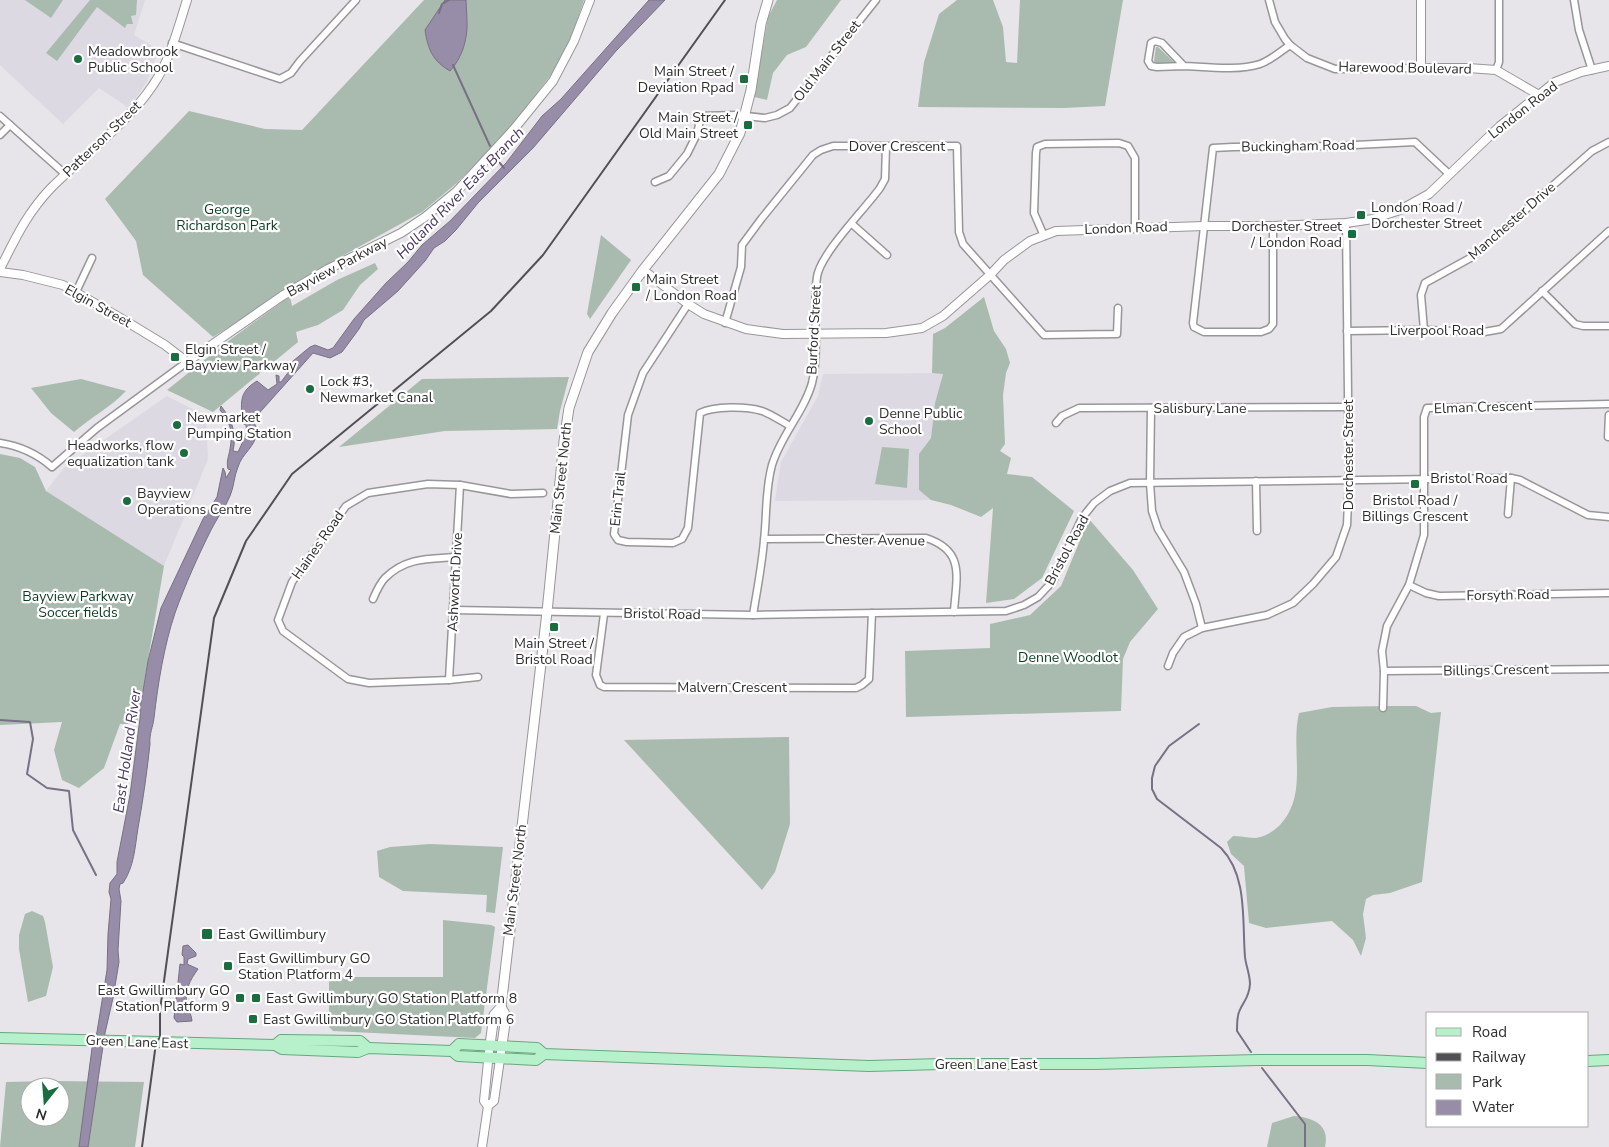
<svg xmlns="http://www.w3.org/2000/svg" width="1609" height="1147" font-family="'Nunito Sans',sans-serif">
<rect width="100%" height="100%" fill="#e7e5e9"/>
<g fill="#dcd9e3">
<polygon points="0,0 145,0 134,35 159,50 146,83 129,108 99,88 63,124 0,65"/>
<polygon points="943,373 935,403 931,438 919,454 919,490 931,500 775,501 781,462 818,396 823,374"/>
<polygon points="167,396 206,416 208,459 164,566 46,491 65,467"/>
</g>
<g fill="#a9bbae" fill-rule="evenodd">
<polygon points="25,0 63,0 51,18"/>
<polygon points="90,0 137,0 136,15 131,16 133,24 127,24 125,28 97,7 57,61 46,53"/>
<polygon points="424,0 584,0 570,41 554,71 503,136 457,183 422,212 346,254 213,337 143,275 136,241 105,199 189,111 265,129 302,130"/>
<polygon points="777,0 841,0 806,47 787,55 773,73 767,100 754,97 768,17"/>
<polygon points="957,0 993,0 1003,27 1006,62 1017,63 1020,0 1123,0 1105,106 1064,108 918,107 924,62 939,14"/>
<polygon points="1156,47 1158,47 1175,63 1175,64 1156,64 1154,61"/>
<polygon points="601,235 631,260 590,319 587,314"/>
<polygon points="375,263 378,269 360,285 343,310 318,325 296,332 298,342 213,412 167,390 227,342 290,296 292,306 337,280"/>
<polygon points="984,297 994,331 1006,349 1010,363 1006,373 1003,395 1005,444 1000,451 1011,458 1007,474 1032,477 1074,511 1042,578 1014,599 986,603 993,508 981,517 951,505 931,500 919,490 919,454 931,438 935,403 943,374 932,373 933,334 945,328"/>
<polygon points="569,377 560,411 557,429 445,431 339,447 422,379"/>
<path d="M 81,379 L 126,391 C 111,407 90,418 74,432 L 51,413 L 31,388 Z"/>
<polygon points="882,447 909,449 907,488 875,484"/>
<polygon points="0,454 20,458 35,467 46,491 164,566 137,724 120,724 104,768 79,788 62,780 54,750 62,722 0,725"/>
<polygon points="1089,519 1133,570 1158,609 1130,642 1123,659 1121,711 906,717 905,651 990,648 990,624 1030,615 1061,586"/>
<path d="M 1389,706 L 1416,706 L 1431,713 L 1441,712 L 1422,882 L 1390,893 L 1373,895 L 1366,899 L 1363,914 L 1366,938 L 1361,956 L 1353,940 L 1332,921 L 1266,928 L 1249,923 L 1244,866 L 1231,854 L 1227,842 L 1233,836 C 1240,836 1249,838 1256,838 C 1265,837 1274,831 1280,825 C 1309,794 1290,750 1299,713 L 1332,707 Z"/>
<polygon points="789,737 790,824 775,872 762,890 624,740"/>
<polygon points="430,844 503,847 495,913 486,912 487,895 403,891 379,877 377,851 390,847"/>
<polygon points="32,911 43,916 45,922 53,967 46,996 28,1002 19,949 19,935 25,914"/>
<polygon points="443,920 491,925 495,927 481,1033 475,1038 333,1031 329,1027 329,977 443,977"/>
<path d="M 48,1081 L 144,1082 L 135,1147 L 0,1147 L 6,1082 ZM 30,1087 L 60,1087 L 60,1117 L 30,1117 Z"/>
<path d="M 1294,1116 C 1313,1118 1330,1124 1325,1147 L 1267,1147 L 1272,1123 Z"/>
</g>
<g fill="#988da8" stroke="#787084">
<path d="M 445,0 L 466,0 C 466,7 467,13 467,20 C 468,39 462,58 450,71 C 433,61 428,50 425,30 Z"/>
<path d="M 649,0 L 665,0 L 616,51 L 533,148 L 478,203 L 456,230 L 445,241 L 434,248 L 425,261 L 398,291 L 364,320 L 359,329 L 342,352 L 330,358 L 313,353 L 253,420 C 254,424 257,427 257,431 C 256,447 242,453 238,467 C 234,476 234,487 230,496 C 225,508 217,518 211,530 C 198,556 185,585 175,613 C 164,646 158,683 154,718 C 153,727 149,734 150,744 C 147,772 143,800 138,828 C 135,847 134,867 123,883 L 120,884 L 119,889 L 121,901 L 118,950 L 119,962 L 113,998 L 105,1033 L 88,1147 L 79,1147 L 92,1048 L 97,1032 L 107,970 L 108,934 L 111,899 L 109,892 L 110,883 L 117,874 L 117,862 L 130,795 L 140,718 L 140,709 L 148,661 L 161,608 L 203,519 L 217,497 L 223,468 L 225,472 L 226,478 L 231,470 L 228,469 C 226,461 229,456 230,449 C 233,432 231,423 220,410 L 221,406 C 232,420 237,433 233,451 L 238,452 L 247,433 L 246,425 L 242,423 C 242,404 237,393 257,381 L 268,390 L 277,384 L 276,375 L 279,376 L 279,382 L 281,382 L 290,370 L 293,361 L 310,347 L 315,345 L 328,350 L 333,348 L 354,319 L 386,283 L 408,262 L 422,245 L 450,221 L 506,163 L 542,116 L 561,99 Z"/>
<path d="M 188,945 L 196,953 L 196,956 L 188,959 L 187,964 L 198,969 C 190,980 184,991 187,1005 C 188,1011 192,1015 192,1021 L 177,1022 L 174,1018 L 180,964 L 184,965 L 184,957 L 182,955 L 183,946 Z"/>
</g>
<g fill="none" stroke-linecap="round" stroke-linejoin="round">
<g stroke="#787084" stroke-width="2">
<polyline points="439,13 442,4 449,0"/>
<polyline points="453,65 490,146"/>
<polyline points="499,162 504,168"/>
<polyline points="0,720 30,722 33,739 27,774 47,788 69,791 73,830 96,875"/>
<path d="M 1199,724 L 1169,746 L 1155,766 L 1152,778 L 1152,789 L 1157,799 L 1221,848 C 1248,876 1242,921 1245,957 C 1246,966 1250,975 1250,984 C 1249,999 1243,1001 1239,1012 C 1237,1017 1237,1025 1237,1031 L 1251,1052"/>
<polyline points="1262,1068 1305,1124 1305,1147"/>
</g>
<g stroke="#98969a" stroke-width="9">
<g id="minor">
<polyline points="1269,0 1275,22 1285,39 1290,45 1307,58 1335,69 1421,68"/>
<polyline points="1574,0 1579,30 1592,70"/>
<polyline points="172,43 280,79 291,73 300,61 356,0"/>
<path d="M 1184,66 L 1157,67 L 1151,66 L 1148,61 L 1151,43 L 1155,41 L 1162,43 L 1184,66 C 1207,67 1239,71 1260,64 C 1271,60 1280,52 1290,45"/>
<polyline points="1496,70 1499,62 1499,0"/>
<polyline points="0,116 65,174"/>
<polyline points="0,135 10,125"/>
<polyline points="655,182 669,176 687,154 697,134 701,116 736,115 765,118 777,115 790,108 876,0"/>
<polyline points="852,224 887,255"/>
<polyline points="1273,226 1273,324 1269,329 1261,332 1204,332 1194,327 1193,323 1213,148 1233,147 1335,146 1415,142 1449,174"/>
<polyline points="1044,236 1034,213 1036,153 1037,147 1045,144 1119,143 1128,146 1135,158 1135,228"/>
<polyline points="1542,291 1575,324 1583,326 1609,326"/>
<polyline points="76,292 92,258"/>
<path d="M 688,304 L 643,373 L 628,415 L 614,534 L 618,540 L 627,542 L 673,543 L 682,539 L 688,528 L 700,413 C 714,406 746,406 762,411 C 771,414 781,421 790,426"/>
<polyline points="725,323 741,267 742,245 762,218 813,155 821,150 833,146 957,146 959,232 963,244 1044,335 1117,334 1118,308"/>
<polyline points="1424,330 1421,295 1425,283 1472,257 1592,151 1609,142"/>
<polyline points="1347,331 1424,330 1484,332 1501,329 1609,231"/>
<polyline points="1609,404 1427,408 1424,417 1424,535 1409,585 1387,626 1382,651 1384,671 1609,669"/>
<polyline points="1151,408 1150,483 1152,511 1158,529 1184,572 1196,604 1202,628"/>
<polyline points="1056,423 1062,416 1079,408 1348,407"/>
<polyline points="1608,437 1609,415"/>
<path d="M 0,443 C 20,446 36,453 52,467 L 97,428 L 187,362"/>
<polyline points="1256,481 1257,531"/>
<polyline points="1508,514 1511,478"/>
<path d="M 765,539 L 926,538 C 966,551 956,578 954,612"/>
<polyline points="1409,585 1426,593 1439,596 1609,593"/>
<path d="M 373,599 C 376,592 380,583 385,578 C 406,557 429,559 456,557"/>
<polyline points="453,610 753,615 1006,611 1024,605 1038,597 1053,581 1082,518 1094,503 1110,491 1130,483 1511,478 1520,480 1588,515 1609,517"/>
<polyline points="604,614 596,675 600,685 604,687 856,688 862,685 869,679 872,613"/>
<path d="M 753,615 C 757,590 762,565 764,540 C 767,515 765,490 772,465 C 781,435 804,412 812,383 C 820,351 812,310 817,277 C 820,254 865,209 880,188 L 885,179 L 886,146"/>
<polyline points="1168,666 1173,653 1184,637 1202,628 1267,615 1293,603 1313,584 1336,557 1347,525 1349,479 1346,223"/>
<polyline points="478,677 449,680 369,683 348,679 283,631 278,620 292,582 346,506 368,493 428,484 460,485 511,494 543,493"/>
<polyline points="449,680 460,485"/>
<polyline points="1383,708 1384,671"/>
</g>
</g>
<g stroke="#98969a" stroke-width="10">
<g id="tertiary">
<polyline points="1421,0 1421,68 1468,68 1496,70 1539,95"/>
<path d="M 0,269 C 15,239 27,213 51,188 C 83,156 128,123 153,85 C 170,61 178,28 187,0"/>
<polyline points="643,270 688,304 704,314 746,329 783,334 886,333 922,328 943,316 990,275 1004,260 1030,241 1056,231 1204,226 1273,226 1346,223 1373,219 1400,210 1429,194 1500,126 1555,82 1581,72 1609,66"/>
<polyline points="0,272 23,275 63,285 124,320 165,345 187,362 282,296 328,269 401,233 425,217 457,191 514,129 553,81 574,41 590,0"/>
<polyline points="488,1106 484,1101 489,1052"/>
<polyline points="482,1147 488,1106 494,1101 502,1045"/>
</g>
</g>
<g stroke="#98969a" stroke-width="11">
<g id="secondary">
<polyline points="501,1007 506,1016 502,1045"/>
<polyline points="490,1045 494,1015 501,1007 547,612 564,441 569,408 588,352 612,313 643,270 719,174 740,133 751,90 761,24 768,0"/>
</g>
</g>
<g stroke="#68a77e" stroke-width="12">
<g id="primary">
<polyline points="0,1038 275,1045 282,1049 358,1052 368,1048 452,1051 458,1056 536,1060 544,1054"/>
<polyline points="275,1045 281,1040 360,1041 368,1048"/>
<polyline points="452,1051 459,1044 537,1048 544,1054 869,1066 941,1064 1095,1064 1258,1060 1367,1060 1428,1063"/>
<polyline points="1588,1061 1609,1060"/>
</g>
</g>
<use href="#minor" stroke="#fff" stroke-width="6"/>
<use href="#tertiary" stroke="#fff" stroke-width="8"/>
<use href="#secondary" stroke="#fff" stroke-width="9"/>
<use href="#primary" stroke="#b7f1cb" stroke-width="10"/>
<polyline stroke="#515153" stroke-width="2" points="142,1147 156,1043 160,1037 160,1010 214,618 246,541 292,474 491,311 543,255 725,0"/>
</g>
<g fill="#196d3f" stroke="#fff" stroke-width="2">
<circle cx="78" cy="59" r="5"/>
<rect x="739" y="74" width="10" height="10" rx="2.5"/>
<rect x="743" y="120" width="10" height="10" rx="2.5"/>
<rect x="1356" y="210" width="10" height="10" rx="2.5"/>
<rect x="1347" y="229" width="10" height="10" rx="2.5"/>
<rect x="631" y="282" width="10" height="10" rx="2.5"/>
<rect x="170" y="352" width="10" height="10" rx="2.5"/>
<circle cx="310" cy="389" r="5"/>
<circle cx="869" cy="421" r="5"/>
<circle cx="177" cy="425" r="5"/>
<circle cx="184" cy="453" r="5"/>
<rect x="1410" y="479" width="10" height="10" rx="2.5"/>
<circle cx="127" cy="501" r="5"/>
<rect x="549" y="622" width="10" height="10" rx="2.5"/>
<rect x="201" y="928" width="12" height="12" rx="2.5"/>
<rect x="223" y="961" width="10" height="10" rx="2.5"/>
<rect x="235" y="993" width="10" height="10" rx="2.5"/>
<rect x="251" y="993" width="10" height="10" rx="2.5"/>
<rect x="248" y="1014" width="10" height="10" rx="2.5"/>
</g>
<g text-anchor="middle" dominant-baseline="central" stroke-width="4.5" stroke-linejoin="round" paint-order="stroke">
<g font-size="14" fill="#2e2e2f" stroke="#fff" text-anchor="start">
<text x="88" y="51">Meadowbrook<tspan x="88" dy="16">Public School</tspan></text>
<text x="734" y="71" text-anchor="end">Main Street /<tspan x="734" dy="16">Deviation Rpad</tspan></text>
<text x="738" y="117" text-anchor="end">Main Street /<tspan x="738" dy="16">Old Main Street</tspan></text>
<text x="1371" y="207">London Road /<tspan x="1371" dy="16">Dorchester Street</tspan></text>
<text x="1342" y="226" text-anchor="end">Dorchester Street<tspan x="1342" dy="16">/ London Road</tspan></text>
<text x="646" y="279">Main Street<tspan x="646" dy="16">/ London Road</tspan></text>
<text x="185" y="349">Elgin Street /<tspan x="185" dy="16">Bayview Parkway</tspan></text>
<text x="320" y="381">Lock #3,<tspan x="320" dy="16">Newmarket Canal</tspan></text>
<text x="879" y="413">Denne Public<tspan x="879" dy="16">School</tspan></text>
<text x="187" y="417">Newmarket<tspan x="187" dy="16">Pumping Station</tspan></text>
<text x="174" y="445" text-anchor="end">Headworks, flow<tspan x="174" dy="16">equalization tank</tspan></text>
<text x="137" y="493">Bayview<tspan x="137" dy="16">Operations Centre</tspan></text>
<text x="1415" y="500" text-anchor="middle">Bristol Road /<tspan x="1415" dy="16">Billings Crescent</tspan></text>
<text x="554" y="643" text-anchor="middle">Main Street /<tspan x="554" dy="16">Bristol Road</tspan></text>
<text x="218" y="934">East Gwillimbury</text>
<text x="238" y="958">East Gwillimbury GO<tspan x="238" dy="16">Station Platform 4</tspan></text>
<text x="230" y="990" text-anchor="end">East Gwillimbury GO<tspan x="230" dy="16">Station Platform 9</tspan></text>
<text x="266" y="998">East Gwillimbury GO Station Platform 8</text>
<text x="263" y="1019">East Gwillimbury GO Station Platform 6</text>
</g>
<g font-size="14" fill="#2e2e2f" stroke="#fff">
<text transform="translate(827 61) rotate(-52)">Old Main Street</text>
<text transform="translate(1405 68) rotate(1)">Harewood Boulevard</text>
<text transform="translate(1523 110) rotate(-38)">London Road</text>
<text transform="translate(102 139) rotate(-44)">Patterson Street</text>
<text x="897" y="146">Dover Crescent</text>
<text transform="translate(1298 146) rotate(-1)">Buckingham Road</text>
<text transform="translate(1512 221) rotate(-41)">Manchester Drive</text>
<text transform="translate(1126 228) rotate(-2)">London Road</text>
<text transform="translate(337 267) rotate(-28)">Bayview Parkway</text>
<text transform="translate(98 306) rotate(29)">Elgin Street</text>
<text transform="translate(814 330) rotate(-87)">Burford Street</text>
<text x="1437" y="330">Liverpool Road</text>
<text transform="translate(1483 407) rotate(-2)">Elman Crescent</text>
<text x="1200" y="408">Salisbury Lane</text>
<text transform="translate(1348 455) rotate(-90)">Dorchester Street</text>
<text transform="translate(561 478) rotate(-84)">Main Street North</text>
<text x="1469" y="478">Bristol Road</text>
<text transform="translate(618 499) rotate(-84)">Erin Trail</text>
<text transform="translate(875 540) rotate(1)">Chester Avenue</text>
<text transform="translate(318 545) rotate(-55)">Haines Road</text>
<text transform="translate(1067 550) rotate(-62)">Bristol Road</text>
<text transform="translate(455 582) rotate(-87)">Ashworth Drive</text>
<text transform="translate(1508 595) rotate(-1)">Forsyth Road</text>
<text transform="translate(662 614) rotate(1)">Bristol Road</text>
<text transform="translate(1496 670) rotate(-1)">Billings Crescent</text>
<text x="732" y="687">Malvern Crescent</text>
<text transform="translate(515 880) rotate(-83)">Main Street North</text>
<text transform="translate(137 1042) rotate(2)">Green Lane East</text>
<text x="986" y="1064">Green Lane East</text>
</g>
<g font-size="14" fill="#0b3d21" stroke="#fff">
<text x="227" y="209">George<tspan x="227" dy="16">Richardson Park</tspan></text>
<text x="78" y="596">Bayview Parkway<tspan x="78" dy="16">Soccer fields</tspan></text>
<text x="1068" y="657">Denne Woodlot</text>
</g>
<g font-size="15" font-style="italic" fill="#4a3760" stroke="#fff">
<text transform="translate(460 193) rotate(-46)">Holland River East Branch</text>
<text transform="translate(127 751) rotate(-82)">East Holland River</text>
</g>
</g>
<rect x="1426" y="1012" width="162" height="115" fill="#ffffff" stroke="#ababac"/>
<rect x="1436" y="1028" width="25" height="8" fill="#b7f1cb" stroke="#ababac"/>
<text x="1472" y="1037" font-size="15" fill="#2e2e2f">Road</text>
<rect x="1436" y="1053" width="25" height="8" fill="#515153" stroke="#ababac"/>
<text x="1472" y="1062" font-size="15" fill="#2e2e2f">Railway</text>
<rect x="1436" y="1074" width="25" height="15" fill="#a9bbae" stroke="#ababac"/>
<text x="1472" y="1087" font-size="15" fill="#2e2e2f">Park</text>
<rect x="1436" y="1100" width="25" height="15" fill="#988da8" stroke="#ababac"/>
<text x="1472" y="1112" font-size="15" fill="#2e2e2f">Water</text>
<g transform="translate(45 1102) rotate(197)"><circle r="24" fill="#ffffff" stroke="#ababac"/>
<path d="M0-4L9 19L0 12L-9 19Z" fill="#196d3f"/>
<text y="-8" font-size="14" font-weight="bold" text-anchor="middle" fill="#2e2e2f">N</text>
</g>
</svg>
